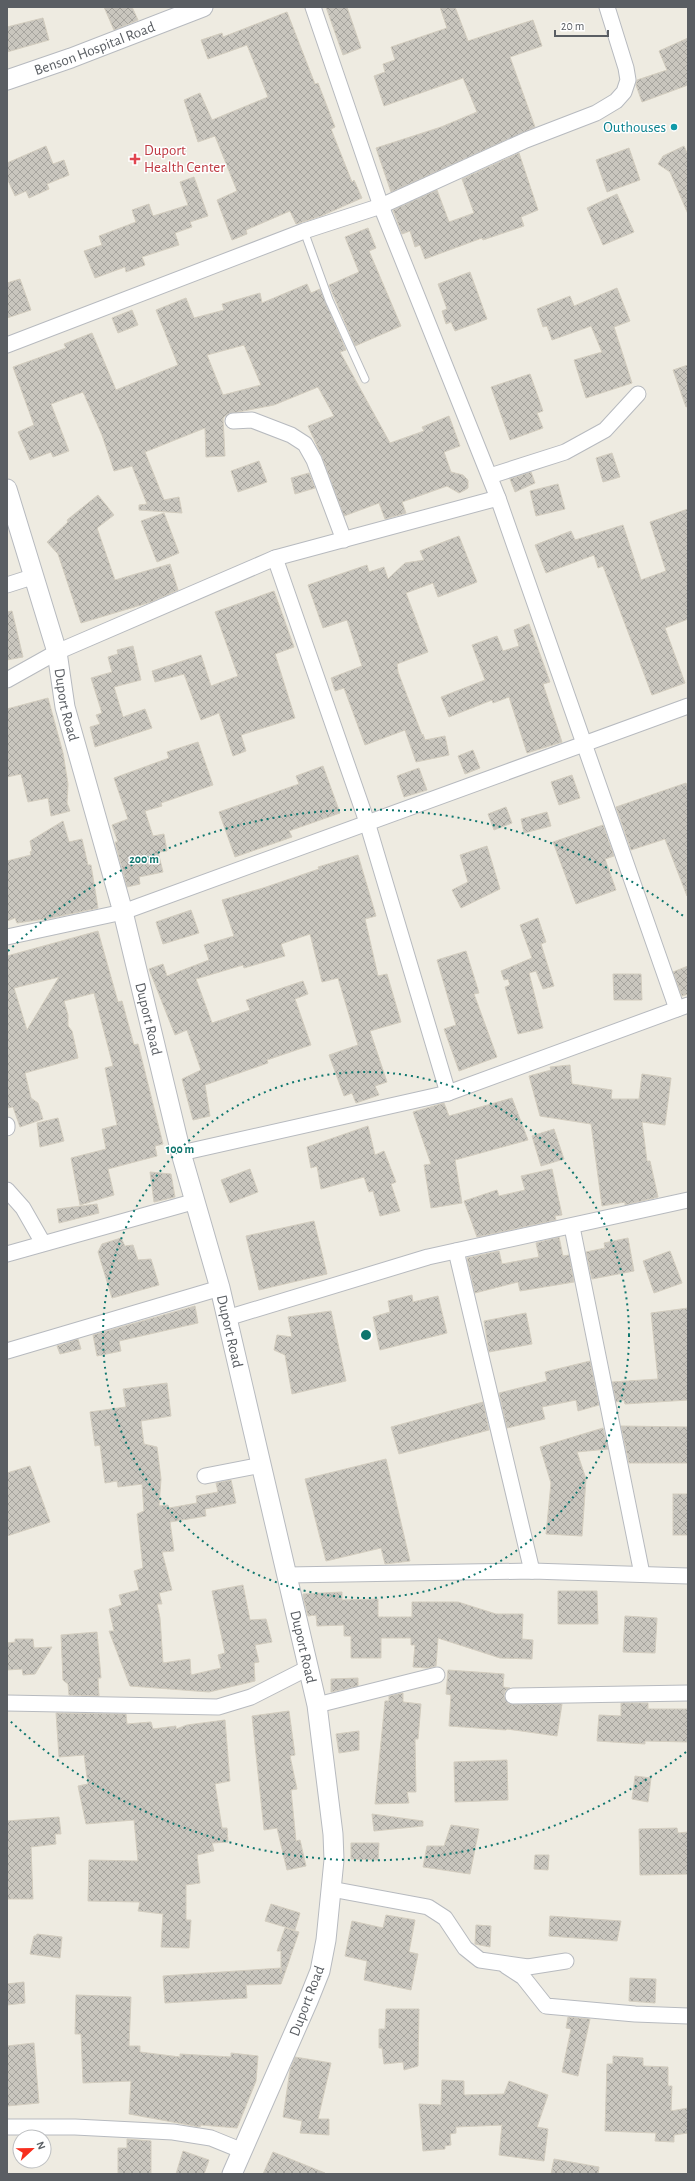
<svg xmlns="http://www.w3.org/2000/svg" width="695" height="2181" font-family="'Alegreya Sans',sans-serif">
<defs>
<pattern id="building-cross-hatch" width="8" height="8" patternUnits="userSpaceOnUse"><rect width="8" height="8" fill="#c9c6be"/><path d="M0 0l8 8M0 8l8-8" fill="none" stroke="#a6a49e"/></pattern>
</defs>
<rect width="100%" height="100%" fill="#eeebe1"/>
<g fill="url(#building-cross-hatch)" stroke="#d3cdbf" fill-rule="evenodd">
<polygon points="104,7 132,7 138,20 114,30"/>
<polygon points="326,7 347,7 361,48 343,55"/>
<polygon points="440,7 455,7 468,41 533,20 542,46 510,57 535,127 391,192 376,148 441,127 477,112 463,78 384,106 374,76 385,72 383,64 395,60 391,47 447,28"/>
<polygon points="287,12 315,84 318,83 335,127 331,129 352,182 354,180 362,198 321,216 296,224 290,211 246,230 247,234 232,240 217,200 237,191 215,136 198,142 184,100 200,93 212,120 268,97 247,45 208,59 201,40 222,33 223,37"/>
<polygon points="43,18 49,40 7,52 7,27"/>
<polygon points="688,38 688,85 642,102 636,85 637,80 667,70 659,51"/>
<polygon points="46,146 53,164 64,160 69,175 47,184 49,189 29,198 26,191 15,196 7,178 7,163"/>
<polygon points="684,146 688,155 688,214 670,172 658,164 663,156"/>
<polygon points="629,148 640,180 607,192 596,160"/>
<polygon points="519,153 538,210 521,217 524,226 483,240 482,238 425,259 420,245 415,247 410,231 402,234 393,210 437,190 449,222 474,213 462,179"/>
<polygon points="194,177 208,216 190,222 192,227 175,233 179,245 142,257 145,265 126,272 125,267 95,278 84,251 102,245 99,236 136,222 132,210 149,204 153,216 188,205 180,182"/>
<polygon points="617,194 634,232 603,245 587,208"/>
<polygon points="368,228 376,248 369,251 401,326 355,346 329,285 359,272 345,237"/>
<polygon points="470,272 487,319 455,331 451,322 446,324 442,311 447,309 438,284"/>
<polygon points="20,279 31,310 7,318 7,283"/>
<path d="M 307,284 L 311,293 L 320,289 L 346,350 L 340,352 L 390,443 L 424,431 L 422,427 L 449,416 L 460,446 L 444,452 L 451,472 L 463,475 L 468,480 L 468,488 L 465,490 L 459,493 L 447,486 L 402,502 L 406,513 L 385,519 L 379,503 L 344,516 L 322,457 L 308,426 L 334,416 L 318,387 L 274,405 L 228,414 L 223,418 L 225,456 L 206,457 L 205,428 L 145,452 L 164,500 L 179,497 L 182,513 L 139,510 L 139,505 L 147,504 L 132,466 L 114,471 L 102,435 L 83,392 L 51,404 L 69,451 L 53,457 L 51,452 L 30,460 L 18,432 L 34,425 L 13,367 L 66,348 L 64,344 L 92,333 L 116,390 L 178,365 L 156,310 L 186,298 L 194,318 L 224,310 L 222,304 L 260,293 L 262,303 ZM 244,345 L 261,385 L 223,395 L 207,355 Z"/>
<polygon points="617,288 630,321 614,327 632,383 586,398 574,360 602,352 591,326 552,340 547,326 543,327 537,309 570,296 574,306"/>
<polygon points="132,310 138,325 118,333 112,318"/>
<polygon points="688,365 688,406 686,407 673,370"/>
<polygon points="530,374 543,411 537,413 543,428 510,440 491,387"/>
<polygon points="612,453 620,477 603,482 596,458"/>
<polygon points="259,461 267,482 238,492 231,471"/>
<polygon points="531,472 535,483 515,492 510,479"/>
<polygon points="309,473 315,488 295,494 291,478"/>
<polygon points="558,484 565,509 536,516 530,491"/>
<polygon points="98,495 114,515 97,528 115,580 170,564 178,590 151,602 81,623 58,554 47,542 68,522 67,520"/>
<polygon points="688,509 688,619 665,628 685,683 652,695 603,566 598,568 594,555 546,573 535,545 571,531 575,540 623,525 641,580 666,571 650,522"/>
<polygon points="164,513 179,553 157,562 141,521"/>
<polygon points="459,536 477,582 438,597 433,583 406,593 428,652 397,664 398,672 422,735 423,734 425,740 445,736 449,755 416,762 405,730 365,745 344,688 335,691 331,678 362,666 347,620 323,628 308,585 367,565 369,572 384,567 388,579 405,563 424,560 420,551"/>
<polygon points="274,591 294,647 275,654 295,718 241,735 246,751 233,756 219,713 201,720 184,674 155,682 152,671 201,655 211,686 238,676 215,612"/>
<polygon points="12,611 23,657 7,660 7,612"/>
<polygon points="529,624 550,682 543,684 562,742 527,753 509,697 493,703 492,700 449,717 441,697 485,680 472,645 497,636 503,651 519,646 514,630"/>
<polygon points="133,646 141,680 114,687 123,717 145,709 152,728 95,747 90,727 100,724 96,715 102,713 91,678 112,672 108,657 118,654 117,650"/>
<polygon points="48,698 63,753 68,784 67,803 70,811 51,816 48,798 28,802 21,774 7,777 7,709"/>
<polygon points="198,742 213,785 161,803 162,806 145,811 153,836 164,834 167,851 158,852 163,872 139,877 140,884 127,887 115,842 118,842 112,825 128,819 114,778 169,758 167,752"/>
<polygon points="473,750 480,768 465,774 458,756"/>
<polygon points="323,766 340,813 289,831 292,837 235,857 219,812 299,784 296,776"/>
<polygon points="419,768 427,790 404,797 397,776"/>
<polygon points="572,775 580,798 559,805 551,782"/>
<polygon points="686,783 688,790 687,896 665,839 631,850 616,807"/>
<polygon points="506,807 512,823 494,830 488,814"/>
<polygon points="547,812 551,826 524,833 521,819"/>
<polygon points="63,821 69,842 82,839 88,865 91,865 98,908 51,918 17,923 15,918 7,921 7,861 31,855 30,852 32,851 30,841"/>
<polygon points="603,825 614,856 605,859 616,890 576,904 553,842"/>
<polygon points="487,846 500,889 461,908 452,890 468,882 460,855"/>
<polygon points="358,855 376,916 365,919 378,976 387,974 401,1022 370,1031 387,1082 375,1086 379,1095 356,1103 352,1093 344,1096 329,1055 358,1045 338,978 322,982 310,934 281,944 285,956 244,968 243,965 196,979 212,1023 250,1010 246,1000 303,981 308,994 295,999 311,1045 267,1060 268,1063 205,1085 210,1116 193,1120 182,1079 201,1070 187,1030 175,1035 149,969 163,964 167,976 209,960 204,945 234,936 222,900 263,888 319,869 318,867"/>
<polygon points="191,910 199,933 163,944 156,922"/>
<polygon points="538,918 546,942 541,944 554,986 543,989 536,971 529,973 543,1028 518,1034 505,987 510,985 508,979 504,980 501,971 532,958 520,925"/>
<path d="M 98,931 L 118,1002 L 122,1001 L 134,1045 L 138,1044 L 163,1144 L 155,1146 L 157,1156 L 108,1169 L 114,1195 L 80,1205 L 71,1158 L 106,1149 L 102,1129 L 117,1125 L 105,1068 L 113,1066 L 94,993 L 64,1001 L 68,1015 L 68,1026 L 72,1031 L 78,1058 L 25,1073 L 31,1098 L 38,1103 L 43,1119 L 20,1127 L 13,1107 L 7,1108 L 7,956 ZM 59,977 L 27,1030 L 14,988 Z"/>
<polygon points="466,951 479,993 474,994 497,1057 459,1071 444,1029 456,1025 437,960"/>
<polygon points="688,966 688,994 682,996 673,972"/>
<polygon points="613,974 641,974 642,1000 614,1000"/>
<polygon points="570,1065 572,1084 612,1090 611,1099 639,1099 642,1074 671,1078 665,1125 642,1122 647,1161 650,1161 658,1197 625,1205 625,1202 602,1206 591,1124 540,1116 529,1076 551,1070 550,1067"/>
<polygon points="512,1098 528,1140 455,1160 462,1203 431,1208 424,1165 431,1164 413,1112 444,1103 449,1116"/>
<polygon points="58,1118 64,1141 40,1147 37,1123"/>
<polygon points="368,1126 375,1155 384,1151 396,1182 391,1184 400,1211 380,1216 373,1191 369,1192 364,1177 321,1189 317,1166 311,1168 307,1147"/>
<polygon points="554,1129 564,1159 541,1166 532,1136"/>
<polygon points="250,1169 258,1192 230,1203 221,1180"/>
<polygon points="552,1169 562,1215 555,1216 556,1220 477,1237 464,1201 497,1190 499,1196 525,1190 521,1176"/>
<polygon points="150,1172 171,1174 175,1197 154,1202"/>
<polygon points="97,1204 99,1213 59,1223 57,1209"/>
<polygon points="314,1221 327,1274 259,1290 246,1236"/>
<polygon points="559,1237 563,1256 569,1255 574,1282 520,1291 518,1282 475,1293 467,1258 499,1251 502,1264 539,1257 536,1243"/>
<polygon points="121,1238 125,1246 133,1245 138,1260 151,1259 159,1285 112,1298 98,1252 102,1244"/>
<polygon points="628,1238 634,1271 592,1279 586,1252 605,1248 604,1243"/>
<polygon points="670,1251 682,1283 654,1293 643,1261"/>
<polygon points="412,1295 413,1302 438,1296 447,1333 380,1350 373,1317 390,1312 388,1301"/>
<polygon points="195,1306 198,1323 119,1341 121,1351 97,1356 93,1335"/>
<polygon points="688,1308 688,1400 625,1404 624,1400 616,1402 612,1382 658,1379 651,1313"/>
<polygon points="331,1311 346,1381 292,1394 285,1355 274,1350 277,1335 292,1337 288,1317"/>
<polygon points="526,1313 532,1344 489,1352 484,1321"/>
<polygon points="78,1339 81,1349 60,1354 57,1346"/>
<polygon points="590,1361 599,1405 578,1411 576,1400 542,1407 545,1419 507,1428 499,1393 547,1381 545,1372"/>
<polygon points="167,1383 171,1416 141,1421 144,1444 157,1447 161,1479 159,1506 168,1505 169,1508 197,1503 196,1496 218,1492 216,1483 231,1480 236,1503 205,1509 206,1516 170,1522 174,1551 162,1552 172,1590 159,1593 162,1604 157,1604 160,1618 163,1663 190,1659 191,1675 221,1668 218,1655 225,1653 212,1591 243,1585 250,1620 266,1619 272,1642 255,1645 259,1662 254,1663 255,1681 209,1692 130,1686 109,1631 114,1631 109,1609 122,1605 119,1595 139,1590 134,1571 143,1568 137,1514 144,1511 142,1484 118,1487 117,1481 105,1483 100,1445 95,1446 90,1412 126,1407 123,1389"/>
<polygon points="483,1402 489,1430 399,1454 391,1427"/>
<polygon points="621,1426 688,1427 688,1463 629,1463"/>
<polygon points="603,1428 608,1449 577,1452 586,1479 582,1536 546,1534 551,1483 540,1447"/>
<polygon points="386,1459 410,1561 385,1564 381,1548 326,1561 305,1479"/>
<polygon points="30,1466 50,1522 7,1536 7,1473"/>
<rect x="673" y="1494" width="15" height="41"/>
<polygon points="558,1591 597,1591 598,1624 558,1624"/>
<polygon points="342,1592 342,1600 378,1599 378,1617 412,1617 412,1602 458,1602 496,1614 523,1614 522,1639 533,1640 532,1659 500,1658 438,1638 436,1666 428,1668 413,1667 415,1645 411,1645 411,1638 381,1638 381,1658 351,1658 351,1636 344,1636 344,1625 317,1626 316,1615 308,1616 303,1596 303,1594"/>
<polygon points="625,1616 657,1618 655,1653 623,1652"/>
<polygon points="97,1632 101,1678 98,1678 99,1696 69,1695 68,1684 63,1680 61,1635"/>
<polygon points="15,1639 33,1639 34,1648 52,1647 35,1674 23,1675 22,1669 7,1670 7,1643 15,1642"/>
<polygon points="448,1670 504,1674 503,1687 510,1688 505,1691 504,1696 509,1704 562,1704 557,1736 507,1729 506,1730 449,1726 451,1695 446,1694"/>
<polygon points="358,1678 358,1686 331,1692 331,1679"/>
<polygon points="403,1693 403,1702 421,1704 418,1739 415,1739 416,1792 407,1792 409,1803 375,1804 385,1701 389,1701 389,1696"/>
<polygon points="621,1703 648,1703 648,1709 688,1709 688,1742 645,1741 645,1744 597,1741 599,1715 621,1716"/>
<polygon points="289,1711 295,1755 290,1756 297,1789 291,1790 296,1841 300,1840 306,1866 287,1870 277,1828 264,1830 252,1716"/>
<polygon points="56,1713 126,1714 127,1724 151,1722 153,1729 176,1726 176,1729 187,1725 225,1720 230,1781 215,1784 222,1828 227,1828 228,1842 212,1843 214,1851 197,1855 200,1883 186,1885 186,1920 191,1920 189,1948 161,1947 163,1914 138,1911 140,1902 88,1901 89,1860 138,1861 134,1820 86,1824 78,1786 88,1784 84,1755 59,1757"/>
<polygon points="359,1731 359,1750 339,1753 336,1734"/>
<polygon points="507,1760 508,1800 455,1802 454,1762"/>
<polygon points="635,1776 651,1778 648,1802 632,1799"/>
<polygon points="372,1814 423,1821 423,1826 374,1831"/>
<polygon points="59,1817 61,1834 55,1834 56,1844 31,1847 33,1899 7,1899 7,1821"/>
<polygon points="451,1825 479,1829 470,1874 423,1867 427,1846 444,1846"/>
<polygon points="677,1828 678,1833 688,1832 688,1874 640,1875 639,1829"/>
<polygon points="351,1843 379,1843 378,1860 351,1859"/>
<polygon points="535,1855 549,1855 548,1870 534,1869"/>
<polygon points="271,1904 300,1913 295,1930 265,1921"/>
<polygon points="386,1915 415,1920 409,1952 418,1954 411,1990 364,1980 367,1961 345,1956 352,1921 383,1928"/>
<polygon points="550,1916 621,1921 617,1941 549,1936"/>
<polygon points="476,1925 491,1926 490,1947 475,1944"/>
<polygon points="285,1928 299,1932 281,1984 246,1985 247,1998 165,2003 163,1976 281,1968 281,1973 281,1951 277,1951"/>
<polygon points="37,1934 62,1937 60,1958 30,1954 34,1936 36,1936"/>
<polygon points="630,1978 656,1979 655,2003 629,2001"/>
<polygon points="24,1982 25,2003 7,2005 7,1984"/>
<polygon points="76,1995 131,1997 129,2046 140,2046 140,2052 180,2057 180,2054 231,2057 231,2053 258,2056 256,2081 237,2128 201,2125 200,2127 129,2114 131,2081 83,2083 81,2034 75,2034"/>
<polygon points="386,2009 419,2009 418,2066 404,2070 403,2062 384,2064 382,2048 379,2048 379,2029 385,2029"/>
<polygon points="568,2017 590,2019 578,2076 562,2072 571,2029 566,2028"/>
<polygon points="34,2043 39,2103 7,2106 7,2046"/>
<polygon points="613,2056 643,2058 643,2066 668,2067 668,2086 672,2086 671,2111 688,2108 688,2133 674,2135 674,2142 655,2141 656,2133 605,2131 607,2064 613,2064"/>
<polygon points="295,2057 331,2063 318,2119 329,2119 329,2135 300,2133 302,2121 283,2117 290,2070"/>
<polygon points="442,2080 464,2081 464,2095 504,2094 509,2081 548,2095 537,2127 548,2129 544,2161 499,2155 502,2125 456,2127 456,2133 450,2134 451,2145 445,2146 445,2149 423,2151 419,2104 441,2105"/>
<polygon points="127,2139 151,2141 151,2174 118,2174 118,2148 127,2148"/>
<polygon points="183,2151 209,2160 204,2174 176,2174"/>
<polygon points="273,2152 325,2173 325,2174 263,2174"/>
<polygon points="554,2159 599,2167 598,2174 551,2174"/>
</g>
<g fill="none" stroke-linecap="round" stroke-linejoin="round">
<g stroke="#b7babf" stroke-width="9">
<polyline id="service" points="304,231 329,300 365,379"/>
</g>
<g stroke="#b7babf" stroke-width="17">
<g id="minor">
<polyline points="313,7 381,206 498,498"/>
<polyline points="7,345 304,231 381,206 526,140 596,113 616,101 624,92 628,80 626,68 607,7"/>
<polyline points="233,421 252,420 291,435 305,444 314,460 344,540"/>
<polyline points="490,476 565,452 605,430 638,394"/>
<polyline points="275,558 367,822 448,1093"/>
<polyline points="7,585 32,577"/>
<polyline points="7,680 57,652 275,558 498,498 677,1009"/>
<polyline points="7,937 123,912 688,706"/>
<polyline points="7,1125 7,1128"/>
<polyline points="181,1153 448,1093 688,1005"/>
<polyline points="7,1190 23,1208 43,1243"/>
<polyline points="572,1227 642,1574"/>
<polyline points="456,1251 532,1571"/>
<polyline points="7,1254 196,1201"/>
<polyline points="227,1318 428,1257 688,1200"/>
<polyline points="7,1351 220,1288"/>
<polyline points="205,1476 262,1465"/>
<polyline points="287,1575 532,1571 688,1576"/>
<polyline points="513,1696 688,1693"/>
<polyline points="7,1703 218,1707 251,1697 308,1668"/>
<polyline points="317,1705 437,1675"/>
<polyline points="331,1889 428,1907 445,1918 465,1948 480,1960 528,1967 566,1961"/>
<polyline points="506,1966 523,1977 546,2006 635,2014 688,2016"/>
<polyline points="7,2127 75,2127 173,2132 211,2138 243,2151"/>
</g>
</g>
<g stroke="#b7babf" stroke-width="21">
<g id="tertiary">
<path id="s1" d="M 7,80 L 71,58 L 203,7"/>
<path id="s2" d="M 7,489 L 57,652 L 65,707 L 123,912 L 181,1153 L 220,1288 L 317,1705 L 333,1834 L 334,1860 L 326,1940 L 320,1971 L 308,2001 L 232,2174"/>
</g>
</g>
<use href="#service" stroke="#fff" stroke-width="7"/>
<use href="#minor" stroke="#fff" stroke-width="15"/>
<use href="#tertiary" stroke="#fff" stroke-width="19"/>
</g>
<g fill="none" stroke="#0f766e" stroke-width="2" stroke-dasharray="2 4">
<circle cx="366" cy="1335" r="263"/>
<path d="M686 1752A525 525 0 0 1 8 1719M8 951A525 525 0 0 1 686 918"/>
</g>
<circle fill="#0f9aa8" stroke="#fff" stroke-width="1.5" cx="674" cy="127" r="4"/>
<path fill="#e0444e" stroke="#fff" stroke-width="1.5" d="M133 153h4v4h4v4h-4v4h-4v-4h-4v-4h4z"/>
<g text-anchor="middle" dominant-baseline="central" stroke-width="3" stroke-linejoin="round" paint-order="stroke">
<g font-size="15" fill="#5a5e63" stroke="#fff">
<text stroke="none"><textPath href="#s1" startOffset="93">Benson Hospital Road</textPath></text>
<text stroke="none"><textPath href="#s2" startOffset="224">Duport Road</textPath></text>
<text stroke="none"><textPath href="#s2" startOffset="549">Duport Road</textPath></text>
<text stroke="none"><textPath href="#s2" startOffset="872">Duport Road</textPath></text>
<text stroke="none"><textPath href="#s2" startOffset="1196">Duport Road</textPath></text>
<text transform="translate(307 2001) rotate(-69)">Duport Road</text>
</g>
<g font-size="15" fill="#0d838f" stroke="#fff" text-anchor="end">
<text x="666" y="127">Outhouses</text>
</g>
<g font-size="15" fill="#be3a42" stroke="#fff" text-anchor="start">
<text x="144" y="150">Duport<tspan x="144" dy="17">Health Center</tspan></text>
</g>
</g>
<circle cx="366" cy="1335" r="6" fill="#0f766e" stroke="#fff" stroke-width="2"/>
<g font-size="12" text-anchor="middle" font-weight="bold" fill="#0f766e" stroke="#fff" stroke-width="3" stroke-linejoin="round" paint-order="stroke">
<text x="144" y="863">200 m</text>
<text x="180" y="1153">100 m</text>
</g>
<rect width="695" height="2181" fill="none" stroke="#5a5e63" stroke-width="16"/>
<g transform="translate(32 2149) rotate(68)"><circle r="19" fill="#ffffff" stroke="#bdbfc1"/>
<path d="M0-3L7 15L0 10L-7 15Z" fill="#f72e1e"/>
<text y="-6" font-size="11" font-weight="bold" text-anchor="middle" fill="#5a5e63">N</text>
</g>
<path d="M555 30v6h53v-6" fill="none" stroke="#5a5e63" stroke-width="2"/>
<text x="561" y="30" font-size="12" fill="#5a5e63" stroke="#ffffff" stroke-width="3" paint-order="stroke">20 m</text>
</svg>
